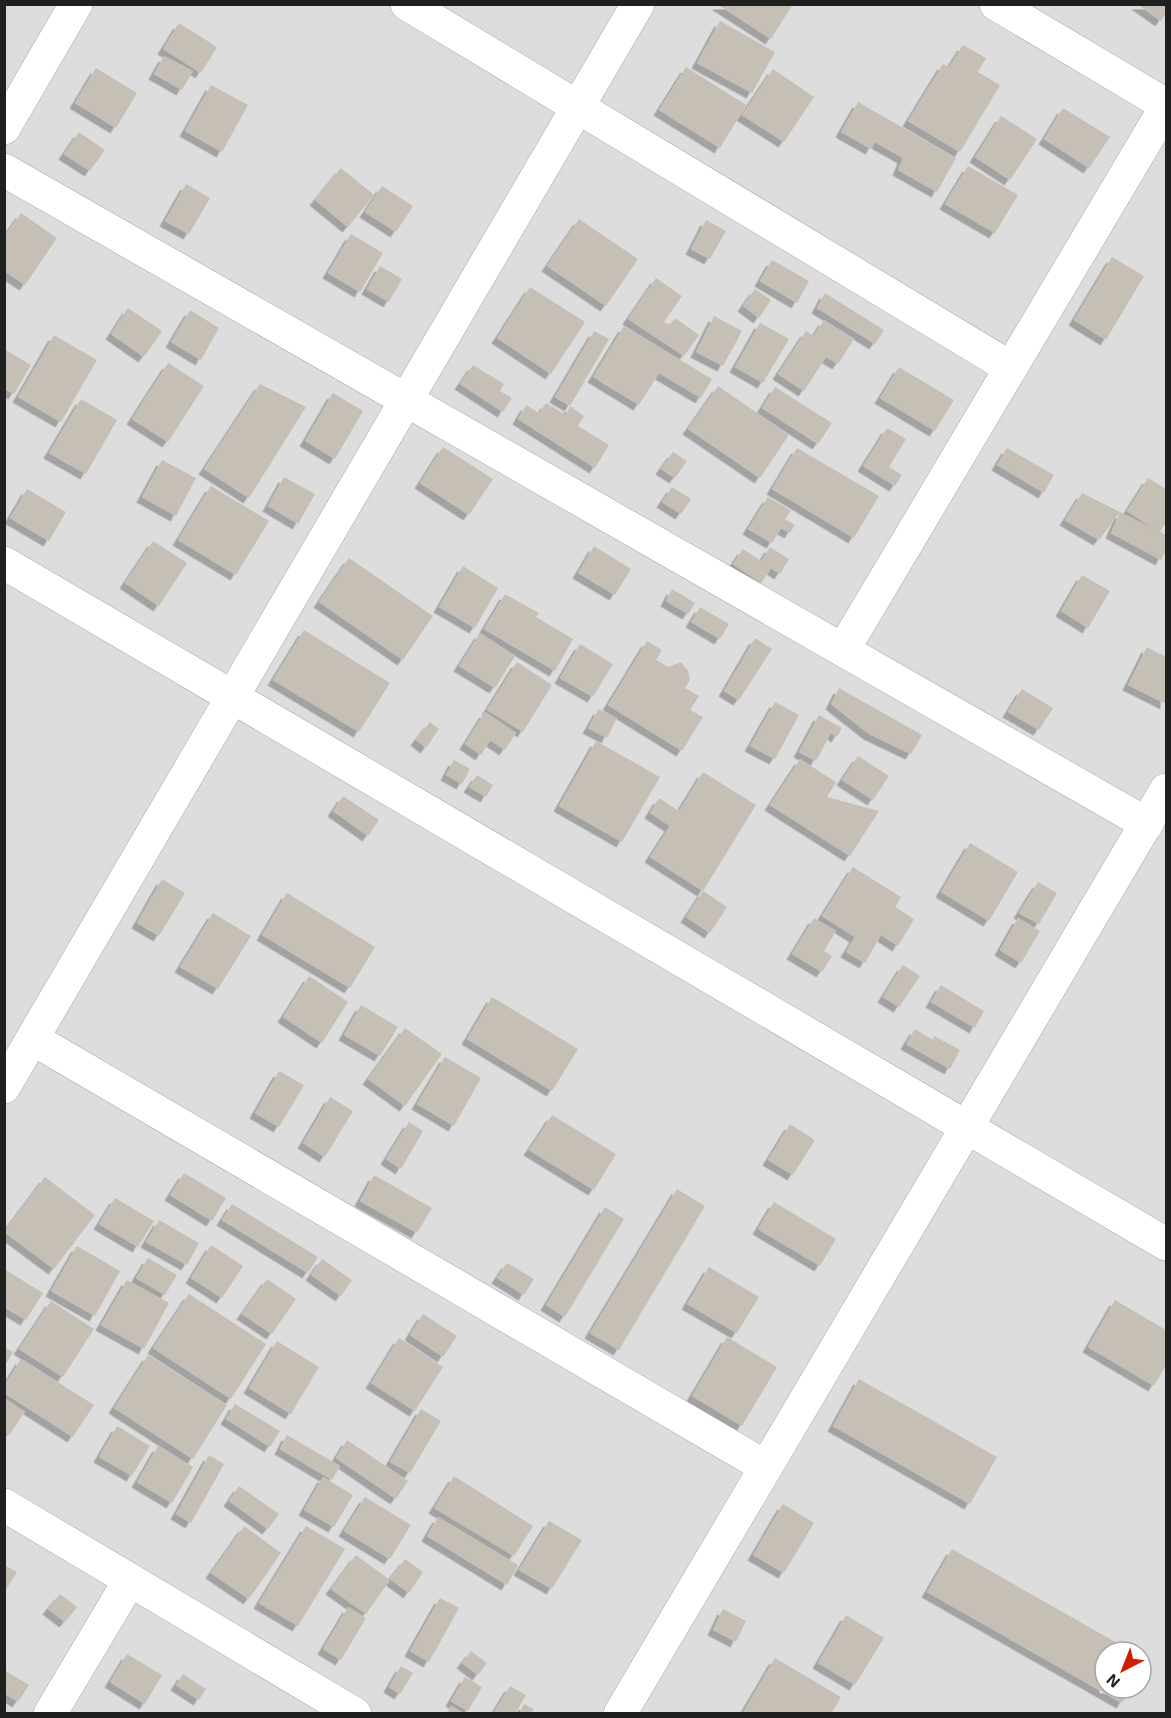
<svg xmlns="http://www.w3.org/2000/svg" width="1171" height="1718" font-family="'Exo 2',sans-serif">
<defs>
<filter id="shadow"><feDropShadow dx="-5.5" dy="5.5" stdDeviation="0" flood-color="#0004"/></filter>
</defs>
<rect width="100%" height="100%" fill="#f1efe6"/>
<path fill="#dedddd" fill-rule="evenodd" d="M 5,5 L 1166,5 L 1166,1713 L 5,1714 ZM 1105,1652 L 1141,1652 L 1141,1688 L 1105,1688 Z"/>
<g fill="#c6bfb5" filter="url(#shadow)">
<polygon points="717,4 793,4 771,39"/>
<polygon points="1137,4 1166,4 1166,13 1161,21"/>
<polygon points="720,21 775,52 752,93 697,63"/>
<polygon points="179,23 217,47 201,73 163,49"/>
<polygon points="963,45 986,58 978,72 1000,85 960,152 908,121 943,64 949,67"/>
<polygon points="164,56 193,71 182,90 154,74"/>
<polygon points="686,67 746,105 720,148 659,110"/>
<polygon points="96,68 137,93 116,128 75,103"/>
<polygon points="773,69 814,97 784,142 742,115"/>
<polygon points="211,85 248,105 222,152 185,131"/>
<polygon points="858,102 956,158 937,192 898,170 903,158 875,142 871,149 841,132"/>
<polygon points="1063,108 1110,137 1089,168 1044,139"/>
<polygon points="1001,116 1037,139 1010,180 975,157"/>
<polygon points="79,132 105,150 90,171 64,154"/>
<polygon points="968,166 1018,195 995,233 945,204"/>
<polygon points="341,168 374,195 348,227 315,200"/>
<polygon points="186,184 210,198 189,234 165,221"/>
<polygon points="382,186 413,206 396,232 365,212"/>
<polygon points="21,213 57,238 25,285 4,271 4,237"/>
<polygon points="579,219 638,259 606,306 547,266"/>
<polygon points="706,220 726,231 710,259 691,249"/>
<polygon points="351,234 383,253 360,292 328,273"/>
<polygon points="1112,257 1144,276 1106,340 1074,320"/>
<polygon points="772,260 809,281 797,303 760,281"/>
<polygon points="380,266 402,279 389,302 367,289"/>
<polygon points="656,278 682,296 664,322 670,325 675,318 699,335 684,356 628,319"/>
<polygon points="530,287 585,322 551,374 497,338"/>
<polygon points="755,289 771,300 759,318 743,306"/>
<polygon points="825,293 884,330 875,344 817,308"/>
<polygon points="128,308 162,331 144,357 111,334"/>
<polygon points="190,310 219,328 201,360 171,342"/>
<polygon points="714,316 742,331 723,366 696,352"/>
<polygon points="824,320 854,339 838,364 826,357 804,391 778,374 806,331 814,336"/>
<polygon points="760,323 789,339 763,383 735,367"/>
<polygon points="624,326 712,379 701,398 659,373 639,405 593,377"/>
<polygon points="594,331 609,339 570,406 555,397"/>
<polygon points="54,335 97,360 61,422 18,397"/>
<polygon points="4,349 31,365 14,394 4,389"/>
<polygon points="168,363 204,386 168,442 132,419"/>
<polygon points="473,365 504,384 500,391 512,398 503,412 460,384"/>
<polygon points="899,367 954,400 935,431 880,398"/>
<polygon points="260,384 306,407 249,498 204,469"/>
<polygon points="718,386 789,435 760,478 688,429"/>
<polygon points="775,387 832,423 818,444 762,408"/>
<polygon points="333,393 363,411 335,459 305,441"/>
<polygon points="81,399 117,420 86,474 49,453"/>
<polygon points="546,403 566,415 570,406 584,416 578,426 609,445 595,468 518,419 526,405 539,413"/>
<polygon points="887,428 906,439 889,467 902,475 895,486 863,466"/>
<polygon points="443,447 493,479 469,515 420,483"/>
<polygon points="797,448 879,496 854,538 772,489"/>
<polygon points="1007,448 1054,475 1044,493 997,465"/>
<polygon points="673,452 687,461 675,478 661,469"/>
<polygon points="162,460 196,478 176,516 142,497"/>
<polygon points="284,477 315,494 298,524 268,506"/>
<polygon points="1148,478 1166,489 1166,522 1160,532 1166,535 1166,550 1161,560 1111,533 1120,512 1157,531 1127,511"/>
<polygon points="211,486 269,521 236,575 178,540"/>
<polygon points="672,487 691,499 681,514 662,502"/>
<polygon points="27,489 66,512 49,541 10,518"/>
<polygon points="1082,493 1120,512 1099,540 1065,520"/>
<polygon points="768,497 791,511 785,519 795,525 790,533 781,528 772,543 748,529"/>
<polygon points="153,541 187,563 159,606 125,583"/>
<polygon points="594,546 631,569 615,595 578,573"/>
<polygon points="770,547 789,559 780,574 771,568 761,583 733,564 743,549 761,561"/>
<polygon points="349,558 433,616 403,660 319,602"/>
<polygon points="463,566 498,588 475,628 439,607"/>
<polygon points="1082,575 1110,591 1088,628 1061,611"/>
<polygon points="672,589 695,603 688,614 666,601"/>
<polygon points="505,594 539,613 536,617 573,639 555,671 484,629"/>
<polygon points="700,607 729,624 720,639 691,622"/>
<polygon points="304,630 390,683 359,732 273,680"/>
<polygon points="480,633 515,656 495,688 459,666"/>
<polygon points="755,638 772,649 739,700 724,691"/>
<polygon points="647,641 662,650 656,660 669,667 681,662 688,671 690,680 685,688 699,696 690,710 703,717 682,751 608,705"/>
<polygon points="580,644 613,664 593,697 560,678"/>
<polygon points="1147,647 1166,657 1166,704 1128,685"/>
<polygon points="517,662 552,685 523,732 487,710"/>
<polygon points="839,688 922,735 911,754 869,734 831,704"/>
<polygon points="1022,689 1053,708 1039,730 1008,712"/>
<polygon points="775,702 799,715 775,759 750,746"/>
<polygon points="599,709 617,718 607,738 588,728"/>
<polygon points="485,712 516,733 505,750 490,740 481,755 465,744"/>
<polygon points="819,715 842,728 837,737 831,733 816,761 799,752"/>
<polygon points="430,722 439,729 426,748 416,740"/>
<polygon points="596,741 660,777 622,842 559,806"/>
<polygon points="858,756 889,776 873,800 842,780"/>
<polygon points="800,759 836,782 827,797 879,811 850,856 770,805"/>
<polygon points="454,760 470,769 462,784 446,775"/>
<polygon points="703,772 756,805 703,891 727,907 710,933 686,917 703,891 650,857 670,826 650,813 659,798 679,811"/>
<polygon points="477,775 493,785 486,797 469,787"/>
<polygon points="343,796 379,820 368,836 333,811"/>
<polygon points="970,843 1018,872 989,921 941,892"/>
<polygon points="853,867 901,897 895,907 914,919 898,946 881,935 865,963 846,952 855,937 822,916"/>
<polygon points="162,879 185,893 159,936 137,923"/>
<polygon points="1038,882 1057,893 1039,924 1019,913"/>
<polygon points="287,893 375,947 350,988 262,935"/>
<polygon points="213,913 251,936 218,989 180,967"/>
<polygon points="814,918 836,931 824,951 832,956 822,972 792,954"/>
<polygon points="1018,918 1040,931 1021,963 1000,950"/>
<polygon points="903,965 920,976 899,1007 883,997"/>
<polygon points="309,976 348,1002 322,1043 283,1017"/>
<polygon points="941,985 984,1011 975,1028 931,1002"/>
<polygon points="492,997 578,1049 552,1091 467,1039"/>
<polygon points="361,1005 398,1027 380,1056 344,1035"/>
<polygon points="405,1028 442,1054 405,1106 368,1079"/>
<polygon points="915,1029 933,1040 934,1036 960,1050 950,1069 906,1044"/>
<polygon points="445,1057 481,1078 454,1126 417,1104"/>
<polygon points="279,1071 304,1085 279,1127 255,1113"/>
<polygon points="330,1097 353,1111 325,1157 303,1143"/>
<polygon points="552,1115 616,1154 594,1190 529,1150"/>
<polygon points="409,1122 423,1131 401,1169 386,1159"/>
<polygon points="790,1124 815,1140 793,1175 768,1160"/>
<polygon points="184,1173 226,1198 212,1221 170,1195"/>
<polygon points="374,1175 432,1208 417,1233 360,1201"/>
<polygon points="45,1177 95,1215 54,1269 4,1232"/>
<polygon points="677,1189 705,1206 619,1350 590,1333"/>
<polygon points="115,1198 154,1221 138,1247 99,1224"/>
<polygon points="774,1202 836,1239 820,1266 758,1229"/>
<polygon points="232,1204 318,1257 308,1273 222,1220"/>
<polygon points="605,1207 624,1219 565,1317 546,1305"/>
<polygon points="159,1220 199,1243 187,1265 146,1242"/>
<polygon points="211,1245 243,1266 222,1298 191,1278"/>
<polygon points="77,1246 120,1271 95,1316 51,1291"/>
<polygon points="148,1258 177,1275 165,1295 136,1278"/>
<polygon points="322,1259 352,1280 341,1296 311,1275"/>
<polygon points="507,1263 534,1279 524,1295 497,1278"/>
<polygon points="709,1267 759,1297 737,1333 687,1304"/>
<polygon points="4,1269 43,1293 26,1320 4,1307"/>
<polygon points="267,1279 296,1299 272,1334 242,1314"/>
<polygon points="127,1280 169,1303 144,1349 101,1325"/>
<polygon points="189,1294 266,1344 231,1399 153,1348"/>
<polygon points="1115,1300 1166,1330 1166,1365 1154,1386 1088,1347"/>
<polygon points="51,1301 94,1329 63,1377 19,1349"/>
<polygon points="423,1314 457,1336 443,1357 410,1335"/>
<polygon points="727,1337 777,1367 742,1426 692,1396"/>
<polygon points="399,1338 443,1367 415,1411 371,1383"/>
<polygon points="277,1341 319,1367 291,1414 249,1388"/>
<polygon points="4,1347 13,1352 4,1367"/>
<polygon points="148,1355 227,1405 193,1459 114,1408"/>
<polygon points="21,1359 94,1405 73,1437 4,1393 4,1386"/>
<polygon points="859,1379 997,1457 970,1504 833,1426"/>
<polygon points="4,1398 25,1412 9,1435 4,1432"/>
<polygon points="235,1404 280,1431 270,1447 226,1419"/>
<polygon points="421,1409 441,1421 410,1473 390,1462"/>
<polygon points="117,1426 150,1446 132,1476 99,1457"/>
<polygon points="287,1435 340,1466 332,1480 280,1449"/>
<polygon points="347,1440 408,1481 396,1499 336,1458"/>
<polygon points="158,1446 193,1467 172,1503 137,1482"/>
<polygon points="209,1455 224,1464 191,1523 176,1514"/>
<polygon points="454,1476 533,1526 514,1556 434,1508"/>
<polygon points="323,1477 353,1495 334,1527 304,1510"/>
<polygon points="239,1486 279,1514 268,1529 229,1501"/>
<polygon points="365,1497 411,1525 390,1559 344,1531"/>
<polygon points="783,1504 814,1523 784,1573 753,1555"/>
<polygon points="438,1517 518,1565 507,1585 427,1536"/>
<polygon points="549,1521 582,1540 552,1589 519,1570"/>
<polygon points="244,1526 281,1553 249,1599 211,1573"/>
<polygon points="306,1526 345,1549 298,1626 259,1603"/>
<polygon points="952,1549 1133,1652 1105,1652 1105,1688 1131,1688 1122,1703 927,1592"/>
<polygon points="356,1555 390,1580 366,1614 331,1589"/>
<polygon points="405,1559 423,1572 409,1593 390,1579"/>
<polygon points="4,1565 17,1572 4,1593"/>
<polygon points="60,1594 77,1607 65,1622 48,1609"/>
<polygon points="440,1598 459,1608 429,1662 410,1651"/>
<polygon points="348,1607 366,1618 341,1660 323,1649"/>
<polygon points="723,1609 746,1621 736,1642 713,1630"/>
<polygon points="846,1615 884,1638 855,1685 818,1663"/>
<polygon points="471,1651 487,1663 478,1675 462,1663"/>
<polygon points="127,1654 162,1675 145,1704 110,1682"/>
<polygon points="775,1658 841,1697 831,1714 742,1714"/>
<polygon points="401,1666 413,1673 400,1694 389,1687"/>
<polygon points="4,1670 29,1685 18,1702 4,1693"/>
<polygon points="183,1674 206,1689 199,1700 176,1685"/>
<polygon points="465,1677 482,1687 468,1711 451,1701"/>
<polygon points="510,1686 526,1695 515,1714 493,1714"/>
<polygon points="524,1704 534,1709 531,1714 519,1714"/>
<polygon points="451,1706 465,1714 447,1714"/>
</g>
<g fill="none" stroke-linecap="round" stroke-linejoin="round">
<g stroke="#a7a7a7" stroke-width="34">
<g id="minor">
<polyline points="407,4 1011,368"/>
<polyline points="996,4 1166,105"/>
<polyline points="4,128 76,4"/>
<polyline points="4,170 1147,824"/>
<polyline points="4,563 1166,1244"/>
<polyline points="843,650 1166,107"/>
<polyline points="33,1039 766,1467"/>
<polyline points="4,1087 638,4"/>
<polyline points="4,1505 355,1714"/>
<polyline points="50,1714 130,1580"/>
<polyline points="620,1714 1166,790"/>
</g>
</g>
<use href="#minor" stroke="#fff" stroke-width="33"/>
</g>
<rect width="1171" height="1718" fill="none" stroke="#202020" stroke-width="12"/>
<g transform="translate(1123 1670) rotate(222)"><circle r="28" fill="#ffffff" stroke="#a6a6a6" stroke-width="1.5"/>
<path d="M0-4.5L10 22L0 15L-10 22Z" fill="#d01d00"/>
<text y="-9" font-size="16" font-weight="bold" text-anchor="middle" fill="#202020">N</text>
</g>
</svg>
